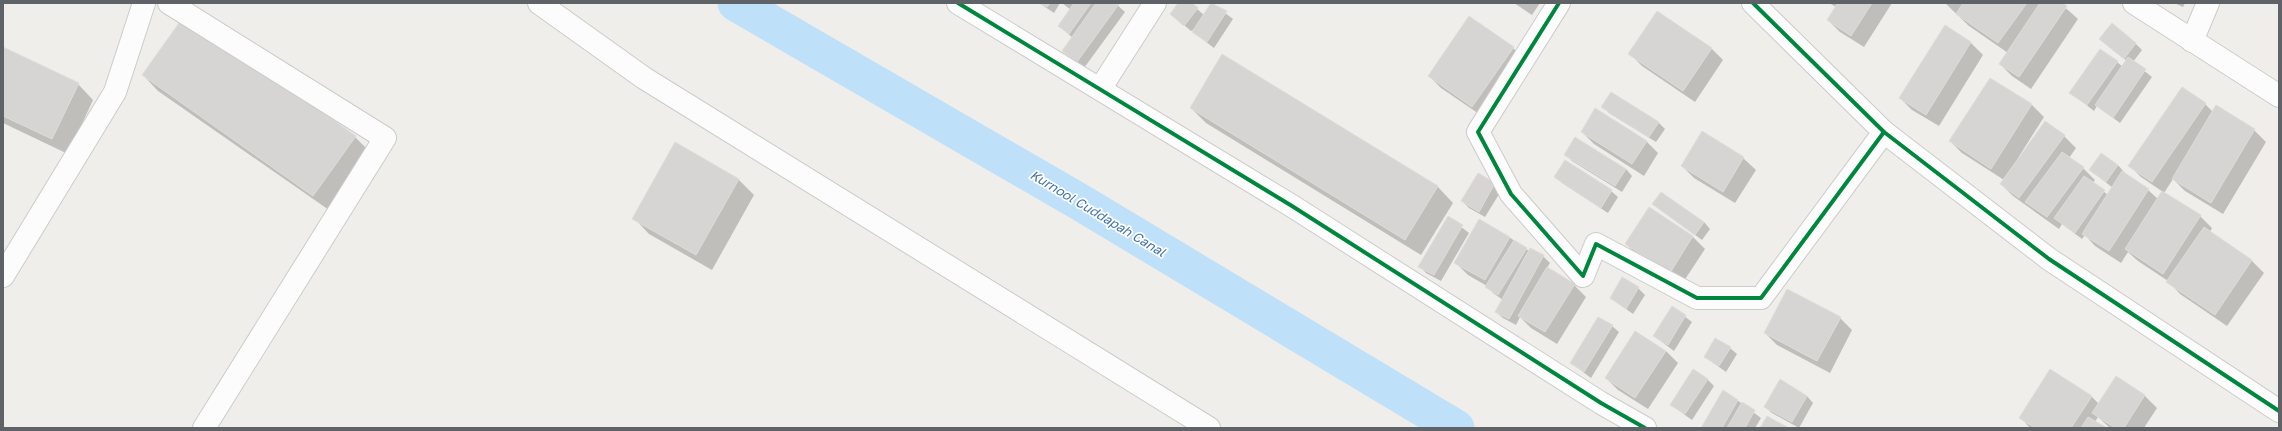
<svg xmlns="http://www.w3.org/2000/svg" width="2282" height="431" font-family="'Golos Text',sans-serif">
<rect width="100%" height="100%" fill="#efeeea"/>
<g fill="#0003">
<polygon points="1039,3 1060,3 1054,13"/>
<polygon points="1062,3 1115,3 1125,12 1084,68 1063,51 1073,38 1059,26 1071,10"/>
<polygon points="1179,3 1190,3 1204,15 1212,3 1233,19 1214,48 1193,32 1196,28 1191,31 1178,20"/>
<polygon points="1514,3 1540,3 1532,15"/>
<polygon points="1829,3 1892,3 1864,47 1840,32 1828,20 1836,7"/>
<polygon points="1945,3 2060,3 2078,19 2031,89 2012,76 2000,64 2008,53 1969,26"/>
<polygon points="2174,3 2185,3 2183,7"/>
<polygon points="1945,26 1971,43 1983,55 1939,126 1912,110 1900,98"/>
<polygon points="2100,39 2136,44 2142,50 2133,62 2152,77 2120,123 2097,106 2094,111 2071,93 2117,62 2123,67 2127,61"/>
<polygon points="3,48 78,84 93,100 68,154 3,123"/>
<polygon points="1513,48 1525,60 1485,118 1441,88 1429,76"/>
<polygon points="1711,48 1723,60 1695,102 1642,66 1630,54"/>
<polygon points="1223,56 1438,187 1453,203 1421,255 1206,123 1191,108"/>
<polygon points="143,75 355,137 370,152 329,210 158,91"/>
<polygon points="1990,79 2032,105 2044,117 2018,158 2064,136 2076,148 2069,158 2083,168 2095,180 2093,183 2108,195 2113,188 2090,170 2118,165 2124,172 2123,174 2148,190 2158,199 2163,192 2141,177 2129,165 2205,104 2213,112 2254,130 2266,142 2223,214 2185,191 2173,179 2164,193 2200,216 2212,228 2210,232 2252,261 2264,273 2227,326 2180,294 2168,281 2138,261 2128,252 2121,263 2095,246 2085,235 2082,239 2062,224 2059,229 2013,196 2001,184 2004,180 1962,153 1950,141"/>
<polygon points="1603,107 1658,122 1665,129 1656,142 1609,113"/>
<polygon points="1582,132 1646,141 1658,153 1644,176 1594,144"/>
<polygon points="675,144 739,180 754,195 712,270 649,234 634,218"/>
<polygon points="1565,154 1626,169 1632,176 1622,192 1572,161"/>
<polygon points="1743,158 1756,170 1735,203 1694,178 1682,166"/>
<polygon points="1555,177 1611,191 1618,197 1608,213 1562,183"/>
<polygon points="1494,184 1501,191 1485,217 1469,208 1462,201"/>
<polygon points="1653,204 1704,222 1710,229 1702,240"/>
<polygon points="1649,209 1693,237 1705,249 1682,284 1638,256 1626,244"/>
<polygon points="1448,217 1469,233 1441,281 1426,273 1420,266"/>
<polygon points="1509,237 1529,251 1543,256 1550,263 1547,268 1574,285 1586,297 1557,344 1531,328 1520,317 1516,325 1503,318 1496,312 1503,300 1493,293 1487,286 1468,275 1456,263"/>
<polygon points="1638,288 1645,295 1633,314 1611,298"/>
<polygon points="1672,307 1692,322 1674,351 1654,336"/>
<polygon points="1840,318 1852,330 1830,373 1777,345 1765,333"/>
<polygon points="1612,326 1619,332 1591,378 1571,363"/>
<polygon points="1730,348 1737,354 1726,372 1705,357"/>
<polygon points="1666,351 1678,363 1648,409 1618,390 1606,378"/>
<polygon points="2117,377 2145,396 2157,408 2144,428 2110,428 2098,417 2095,422 2105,428 2030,428 2021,418 2091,396 2099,404"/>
<polygon points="1707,379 1714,386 1692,420 1671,405"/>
<polygon points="1807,396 1813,403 1799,428 1772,413 1765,407"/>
<polygon points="1737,400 1761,418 1755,428 1702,428"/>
</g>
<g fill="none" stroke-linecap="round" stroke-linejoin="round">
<polyline stroke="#bfe0f9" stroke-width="37" points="736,3 1078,201 1456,428"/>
</g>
<g fill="#d6d5d3" stroke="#deddd9">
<polygon points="1040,3 1050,3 1047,7"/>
<polygon points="1074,3 1091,3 1069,34 1058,26"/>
<polygon points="1096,3 1119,4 1077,62 1062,51"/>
<polygon points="1178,3 1192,3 1198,8 1184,26 1170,14"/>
<polygon points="1211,3 1227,11 1207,42 1192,32"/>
<polygon points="1834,3 1872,3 1851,36 1827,20 1837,4"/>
<polygon points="1963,3 2027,3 1998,43 1956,14"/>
<polygon points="2040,3 2062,3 2067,6 2019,77 1999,64"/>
<polygon points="1657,11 1712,48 1683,91 1628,54"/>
<polygon points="184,16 356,136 313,196 142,75"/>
<polygon points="1469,16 1514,47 1472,107 1428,76"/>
<polygon points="2112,23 2136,43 2124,59 2099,39"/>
<polygon points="1945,25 1971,42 1926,115 1899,98"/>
<polygon points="3,47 79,83 52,139 3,116"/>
<polygon points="2100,49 2118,61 2087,105 2069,93"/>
<polygon points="1222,54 1438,186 1405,240 1190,108"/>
<polygon points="2128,57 2146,69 2113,118 2095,105"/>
<polygon points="1990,78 2032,104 1991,169 1949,141"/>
<polygon points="2182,87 2206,103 2152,182 2128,166"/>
<polygon points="1611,92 1659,122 1649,137 1601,107"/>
<polygon points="2216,105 2255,129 2211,203 2172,179"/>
<polygon points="1595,108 1647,141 1632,164 1581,132"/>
<polygon points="2045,121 2065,135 2019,198 2000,184"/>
<polygon points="1702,131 1744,157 1723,192 1681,166"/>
<polygon points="1575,137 1626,169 1615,186 1564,155"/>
<polygon points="675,142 739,179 696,255 632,219"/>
<polygon points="2062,152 2084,167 2047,217 2025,202"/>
<polygon points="2101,153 2118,165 2106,182 2089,170"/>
<polygon points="1565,160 1612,190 1601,208 1554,177"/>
<polygon points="2122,171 2149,189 2109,251 2082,234"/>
<polygon points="1478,173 1495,183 1479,212 1461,201"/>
<polygon points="2084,176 2105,190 2075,233 2054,218"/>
<polygon points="2162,191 2201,215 2163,274 2125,249"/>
<polygon points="1661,192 1704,222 1695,235 1652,204"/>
<polygon points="1649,207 1693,236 1670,273 1625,244"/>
<polygon points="1448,216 1463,225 1434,275 1418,267"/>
<polygon points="1479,219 1510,237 1485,280 1454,263"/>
<polygon points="2204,227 2252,260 2215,315 2166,282"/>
<polygon points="1514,240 1527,248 1498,295 1485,287"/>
<polygon points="1530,248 1544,255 1509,319 1495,312"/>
<polygon points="1547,267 1575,284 1545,332 1518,316"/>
<polygon points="1622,277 1639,287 1626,309 1610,298"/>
<polygon points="1787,289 1841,317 1817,361 1764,333"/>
<polygon points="1672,306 1686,315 1668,345 1653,336"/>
<polygon points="1598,317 1613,325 1584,372 1570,363"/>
<polygon points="1635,331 1666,351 1635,398 1605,378"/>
<polygon points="1715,338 1731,347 1719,366 1704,357"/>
<polygon points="1693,369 1708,379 1685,414 1670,405"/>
<polygon points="2050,369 2092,396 2071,428 2035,428 2019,418"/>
<polygon points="2116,376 2145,395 2124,428 2115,428 2092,413"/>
<polygon points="1780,379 1807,396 1792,422 1764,407"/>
<polygon points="1723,390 1738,400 1722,428 1701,428"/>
<polygon points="1742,402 1755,410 1745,428 1727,428"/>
<polygon points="1767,416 1789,428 1760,428"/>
<polygon points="2088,417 2107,428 2081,428"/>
</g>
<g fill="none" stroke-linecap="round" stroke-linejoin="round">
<g stroke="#cbcccc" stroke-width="24">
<g id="minor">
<polyline points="169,3 385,138 204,428"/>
<polyline points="539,3 644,78 1209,428"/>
<polyline points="958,3 1292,206 1601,403 1645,428"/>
<polyline points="1559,3 1478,132 1511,194 1583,276 1596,244 1697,298 1761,298 1884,132"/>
<polyline points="1753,3 1884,132 2049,259 2279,411"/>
<polyline points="2134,3 2279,96"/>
<polyline points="2192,41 2208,3"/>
<polyline points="1100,89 1155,3"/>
<polyline points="3,276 115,92 144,3"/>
</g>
</g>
<use href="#minor" stroke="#fdfcfc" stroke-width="22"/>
<g stroke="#fff" stroke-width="6">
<g id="cycleway">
<polyline points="958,3 1292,206 1601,403 1645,428"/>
<polyline points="1559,3 1478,132 1511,194 1583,276 1596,244 1697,298 1761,298 1884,132"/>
<polyline points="1753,3 1884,132 2049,259 2279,411"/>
</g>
</g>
<use href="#cycleway" stroke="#00873e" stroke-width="4"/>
</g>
<g text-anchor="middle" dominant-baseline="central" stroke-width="3.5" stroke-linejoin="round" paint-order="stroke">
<g font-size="13" font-style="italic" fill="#4174aa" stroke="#fff">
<text transform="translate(1098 213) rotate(31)">Kurnool Cuddapah Canal</text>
</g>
</g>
<rect width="2282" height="431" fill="none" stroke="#5f6368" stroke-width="8"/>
</svg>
